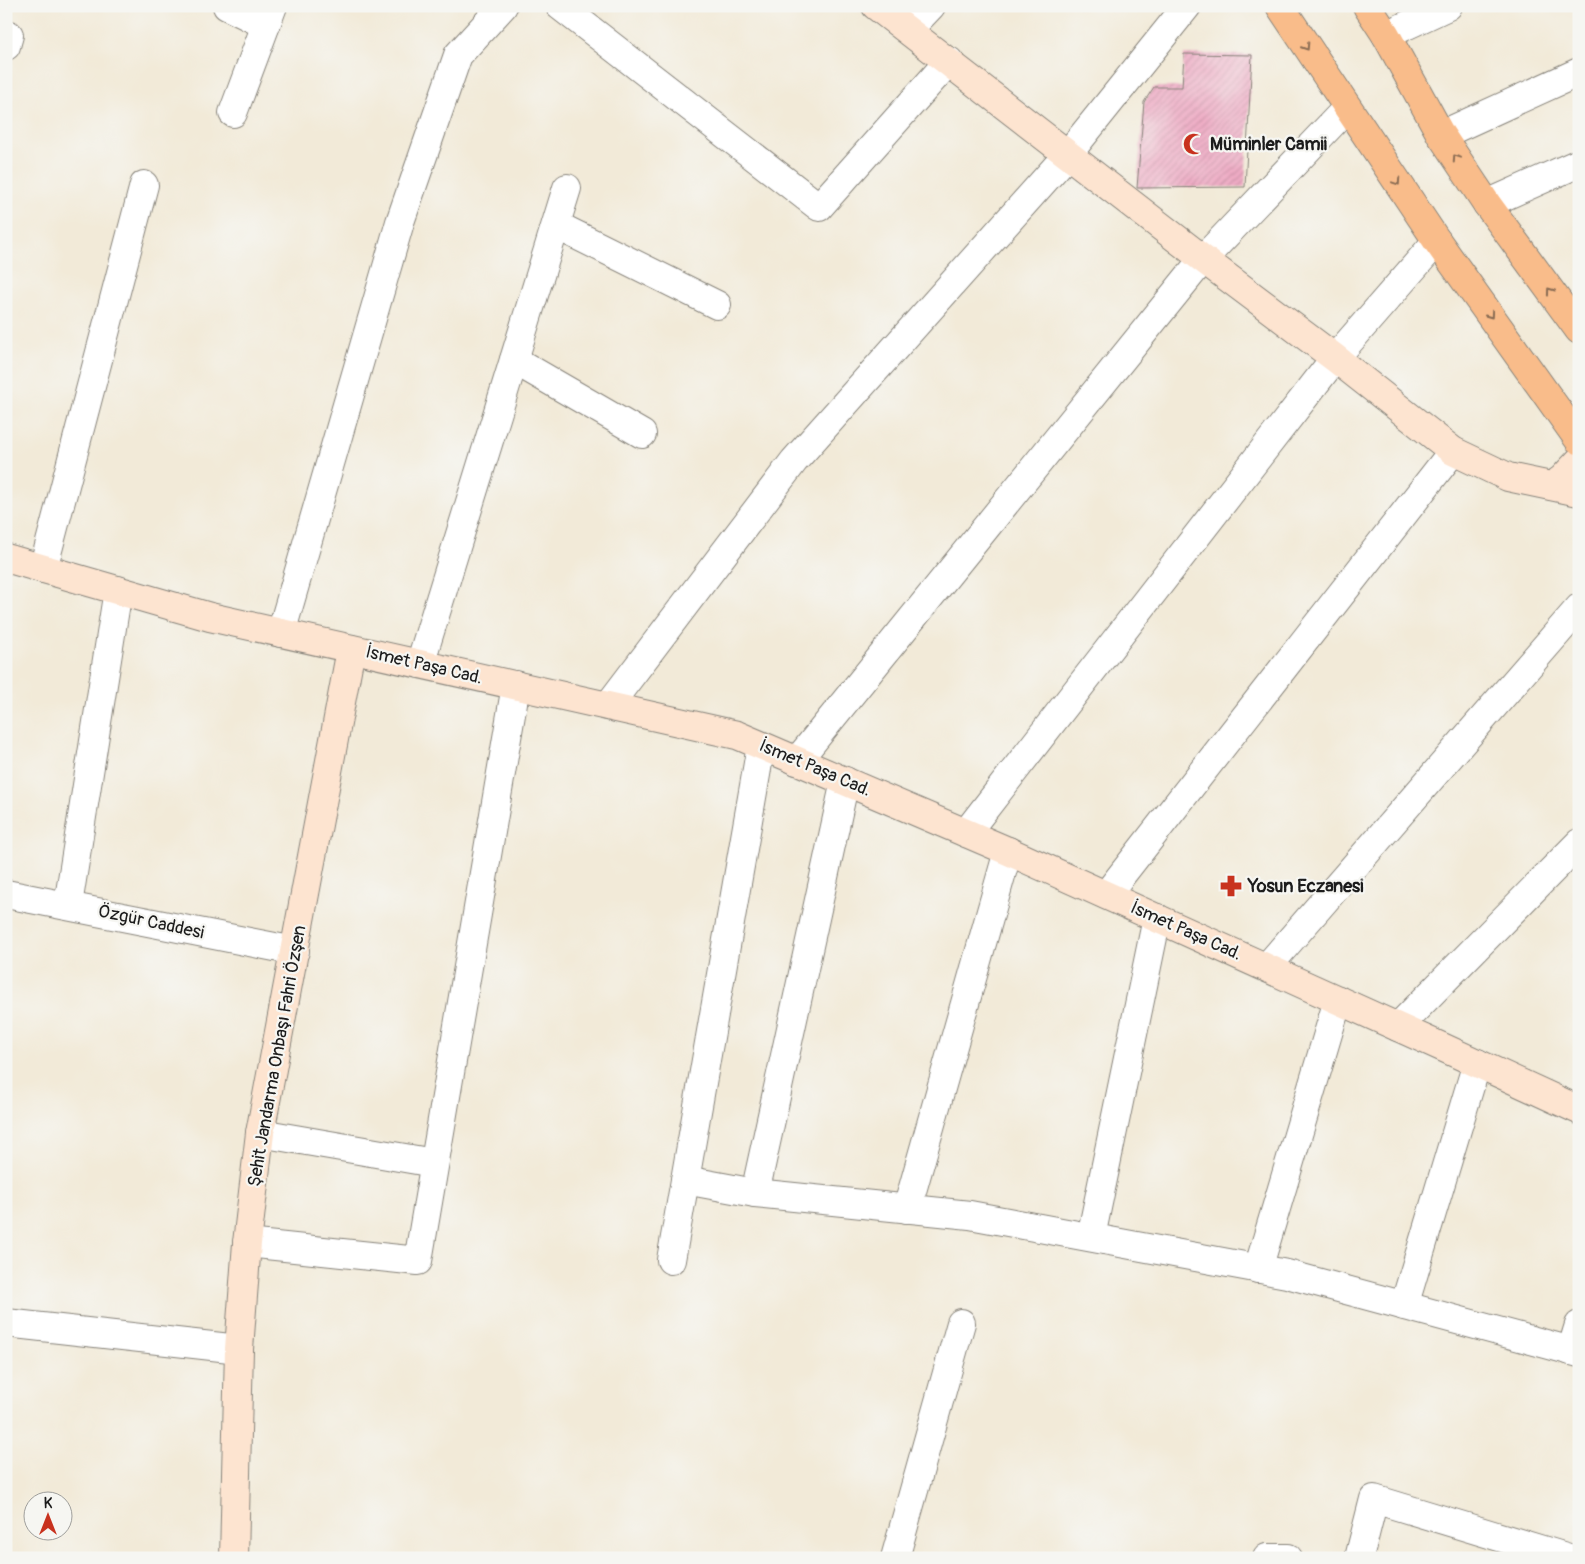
<svg xmlns="http://www.w3.org/2000/svg" width="1585" height="1564" font-family="Pangolin,sans-serif">
<defs>
<pattern id="building-hatch" width="6" height="6" patternUnits="userSpaceOnUse" patternTransform="scale(1.25)"><rect width="6" height="6" fill="#eeabc4"/><path d="M-1 1l2-2M0 6l6-6M5 7l2-2" fill="none" stroke="#cc93a8"/></pattern>
</defs>
<rect width="100%" height="100%" fill="#f6f6f2"/>
<filter id="ink" filterUnits="userSpaceOnUse"><feTurbulence type="fractalNoise" baseFrequency=".02" numOctaves="2"/><feDisplacementMap in="SourceGraphic" scale="10" xChannelSelector="R" yChannelSelector="G"/><feConvolveMatrix kernelMatrix="1 2 1 2 8 2 1 2 1" color-interpolation-filters="sRGB"/></filter>
<filter id="wash" filterUnits="userSpaceOnUse"><feTurbulence type="fractalNoise" baseFrequency=".0096" numOctaves="4" result="noise"/><feDisplacementMap in="SourceGraphic" scale="20" xChannelSelector="R" yChannelSelector="G"/><feGaussianBlur stdDeviation="1.12" result="paint"/><feColorMatrix in="noise" values="0 0 0 0 0 0 0 0 0 0 0 0 0 0 0 0 0 1.4 0 .05"/><feComposite in="paint" operator="in"/></filter>
<g filter="url(#wash)">
<rect width="100%" height="100%" fill="#f2ead8"/>
<g id="blocks">
<polygon fill="url(#building-hatch)" points="1184,54 1252,55 1245,187 1137,188 1144,102 1154,87 1182,87"/>
</g>
</g>
<g filter="url(#ink)">
<use href="#blocks" fill-opacity="0" stroke="#87837a" stroke-width="1"/>
<g fill="none" stroke-linecap="round" stroke-linejoin="round">
<g stroke="#87837a" stroke-width="30">
<g id="street">
<polyline points="227,6 266,25"/>
<polyline points="560,6 819,207 949,61"/>
<polyline points="908,30 931,6"/>
<polyline points="1386,35 1448,6"/>
<polyline points="6,46 9,35"/>
<polyline points="233,113 273,6"/>
<polyline points="1441,135 1579,72"/>
<polyline points="1487,204 1579,163"/>
<polyline points="556,225 717,305"/>
<polyline points="514,360 642,434"/>
<polyline points="43,569 144,185"/>
<polyline points="281,633 400,222 458,55 503,6"/>
<polyline points="420,664 567,188"/>
<polyline points="608,706 794,461 1068,154 1187,6"/>
<polyline points="797,761 1203,259 1347,108"/>
<polyline points="966,833 1335,358 1437,241"/>
<polyline points="6,894 295,951"/>
<polyline points="1106,895 1453,451"/>
<polyline points="68,905 118,590"/>
<polyline points="1267,967 1579,608"/>
<polyline points="1398,1027 1579,843"/>
<polyline points="260,1133 434,1163"/>
<polyline points="685,1180 755,1193 970,1215 1287,1274 1579,1353"/>
<polyline points="755,1193 845,781"/>
<polyline points="907,1209 1008,851"/>
<polyline points="1091,1237 1157,918"/>
<polyline points="247,1243 418,1261 516,685"/>
<polyline points="671,1260 761,746"/>
<polyline points="1258,1269 1338,1000"/>
<polyline points="1404,1306 1477,1063"/>
<polyline points="6,1323 239,1349"/>
<polyline points="1571,1351 1579,1325"/>
<polyline points="895,1558 961,1323"/>
<polyline points="1267,1558 1288,1558"/>
<polyline points="1359,1558 1374,1499 1569,1558"/>
</g>
</g>
<g stroke="#87837a" stroke-width="30">
<g id="secondary">
<polyline points="876,6 1203,259 1335,358 1453,451 1508,477 1579,492"/>
<polyline points="1552,486 1562,479 1579,461"/>
<polyline points="6,558 210,617 737,735 1008,851 1442,1047 1579,1110"/>
<polyline points="234,1558 239,1349 247,1243 260,1133 351,649"/>
</g>
</g>
<g stroke="#87837a" stroke-width="30">
<g id="primary">
<polyline points="1280,6 1437,241 1579,440"/>
<polyline points="1367,6 1386,35 1441,135 1487,204 1579,330"/>
</g>
</g>
<use href="#street" stroke="#fff" stroke-width="28"/>
<use href="#secondary" stroke="#fde4d0" stroke-width="28"/>
<use href="#primary" stroke="#f9bc8a" stroke-width="28"/>
</g>
<defs><path id="oneway-chevron" d="M-2-3.5L2.5 0L-2 3.5" fill="none" stroke-width="1.6" stroke-linecap="round" stroke-linejoin="round" transform="scale(1.25)"/></defs>
<g stroke="#8a6c53">
<use href="#oneway-chevron" transform="translate(1306 47) rotate(57)"/>
<use href="#oneway-chevron" transform="translate(1456 158) rotate(-124)"/>
<use href="#oneway-chevron" transform="translate(1397 182) rotate(56)"/>
<use href="#oneway-chevron" transform="translate(1550 291) rotate(-126)"/>
<use href="#oneway-chevron" transform="translate(1490 315) rotate(55)"/>
</g>
</g>
<defs>
<g id="mosque-bare" transform="scale(1.725)"><path d="M3.5-4.9A6 6 0 1 0 3.5 4.9A5 5 0 1 1 3.5-4.9Z" fill="#c8321e" stroke="#f6f6f2" stroke-width="2.5" paint-order="stroke"/></g>
<g id="pharmacy-bare" transform="scale(1.725)"><path d="M-2-6h4v4h4v4h-4v4h-4v-4h-4v-4h4Z" fill="#c8321e" stroke="#f6f6f2" stroke-width="2.5" paint-order="stroke"/></g>
</defs>
<g fill-rule="evenodd">
<use href="#mosque-bare" x="1194" y="144"/>
<use href="#pharmacy-bare" x="1231" y="886"/>
</g>
<g text-anchor="middle" dominant-baseline="central" stroke-width="4.5" stroke-linejoin="round" paint-order="stroke">
<g font-size="18" font-weight="bold" fill="#1c1c1c" stroke="#f6f6f2" text-anchor="start">
<text x="1210" y="144">Müminler Camii</text>
<text x="1248" y="886">Yosun Eczanesi</text>
</g>
<g font-size="18" fill="#1c1c1c" stroke="#f6f6f2">
<text transform="translate(424 665) rotate(13)">İsmet Paşa Cad.</text>
<text transform="translate(815 768) rotate(23)">İsmet Paşa Cad.</text>
<text transform="translate(151 922) rotate(12)">Özgür Caddesi</text>
<text transform="translate(1186 931) rotate(24)">İsmet Paşa Cad.</text>
<text transform="translate(277 1056) rotate(-80)">Şehit Jandarma Onbaşı Fahri Özşen</text>
</g>
</g>
<rect width="1585" height="1564" fill="none" stroke="#f6f6f2" stroke-width="25"/>
<g transform="translate(48 1516)"><circle r="24" fill="#f6f6f2" stroke="#9f9f9c"/>
<path d="M0-4L9 19L0 12L-9 19Z" fill="#c8321e"/>
<text y="-8" font-size="14" font-weight="bold" text-anchor="middle" fill="#1c1c1c">K</text>
</g>
</svg>
